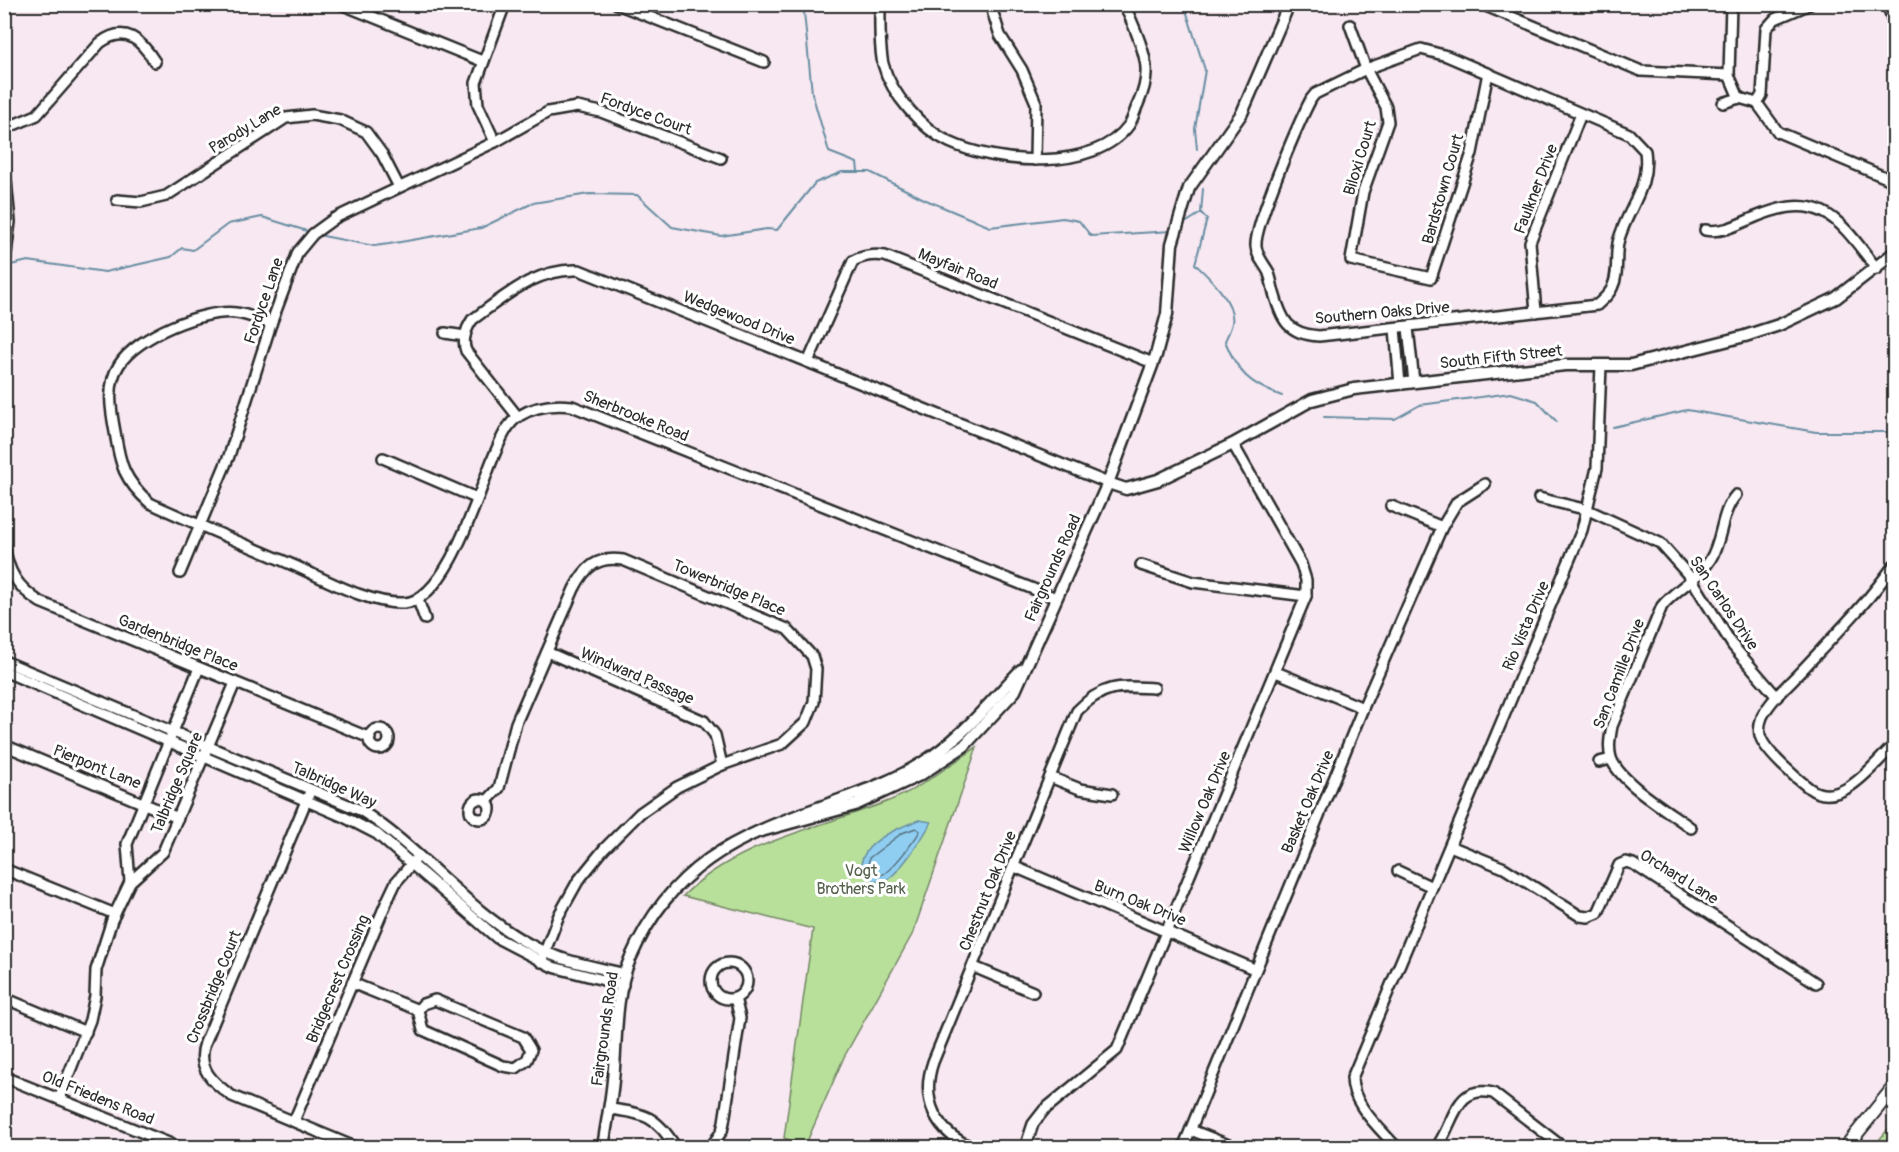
<svg xmlns="http://www.w3.org/2000/svg" width="1899" height="1152" font-family="Pangolin,sans-serif">
<rect width="100%" height="100%" fill="#f7e8f1"/>
<filter id="ink" filterUnits="userSpaceOnUse"><feTurbulence type="fractalNoise" baseFrequency=".0167" numOctaves="2"/><feDisplacementMap in="SourceGraphic" scale="12" xChannelSelector="R" yChannelSelector="G"/><feConvolveMatrix kernelMatrix="1 2 1 2 8 2 1 2 1" color-interpolation-filters="sRGB"/></filter>
<g filter="url(#ink)">
<g fill="#b8e09b" stroke="#728663" stroke-width="1.5">
<path d="M 977,747 L 913,933 L 844,1057 L 805,1146 L 784,1138 L 813,929 L 683,896 C 737,841 822,828 891,800 C 919,789 951,764 977,747 Z"/>
<polygon points="1894,1122 1894,1147 1873,1147"/>
</g>
<path fill="#90cef1" stroke="#688da2" stroke-width="1.5" d="M 919,820 L 931,822 C 925,835 896,878 884,881 C 875,883 869,879 862,874 C 854,845 897,828 919,820 Z"/>
<g fill="none" stroke-linecap="round" stroke-linejoin="round">
<path stroke="#536c7a" stroke-width="1.5" d="M 916,828 L 920,831 C 915,840 890,873 881,875 C 876,876 872,874 868,871 L 869,858 L 902,833 Z"/>
<g stroke="#688da2" stroke-width="2">
<polyline points="795,4 804,12 812,93 829,152 857,163 858,171"/>
<polyline points="1184,4 1205,70 1195,129 1197,149"/>
<polyline points="1201,213 1203,189"/>
<path d="M 1182,225 L 1201,213 L 1207,219 L 1195,264 C 1209,277 1236,302 1232,323 C 1231,329 1227,336 1225,341 C 1238,373 1249,384 1282,396"/>
<polyline points="323,236 374,246 389,244 481,228 533,203 589,194 637,195 672,227 721,236 767,229 777,230 815,183 842,172 870,172 926,200 990,227 1063,218 1079,221 1091,236 1172,231"/>
<polyline points="11,265 28,261 105,272 171,257 182,248 193,250 228,224 262,217 307,231"/>
<polyline points="1324,417 1395,419 1420,405 1511,393 1537,401 1557,422"/>
<polyline points="1613,427 1687,410 1816,432 1894,432"/>
</g>
<g stroke="#2b2b2b" stroke-width="14">
<g id="minor">
<polyline points="341,4 482,61"/>
<polyline points="617,4 764,62"/>
<path d="M 880,4 C 880,24 879,45 883,64 C 891,94 922,129 949,142 C 996,164 1094,173 1129,125 C 1133,119 1135,110 1138,104 C 1144,91 1148,74 1145,60 C 1141,40 1132,22 1124,4"/>
<polyline points="990,4 1000,35 1022,70 1036,103 1035,160"/>
<polyline points="1481,4 1641,71 1729,75"/>
<polyline points="1731,4 1729,75 1739,98"/>
<polyline points="1887,4 1894,23"/>
<polyline points="1350,25 1366,69 1386,107 1388,122 1363,192 1351,260 1431,278 1472,153 1488,73"/>
<path d="M 1421,49 L 1447,56 L 1629,134 L 1645,151 C 1650,187 1629,206 1619,239 C 1614,256 1620,272 1612,288 C 1609,295 1602,300 1597,305 L 1319,336 C 1288,334 1282,321 1274,293 C 1272,286 1271,277 1268,271 C 1263,262 1257,257 1256,246 C 1254,226 1299,122 1311,99 L 1315,94 L 1366,69 Z"/>
<polyline points="1739,98 1757,103 1778,132 1894,181"/>
<polyline points="1723,103 1739,98"/>
<polyline points="1757,103 1762,95 1766,29 1775,19 1810,4"/>
<path d="M 4,129 L 37,115 L 100,43 C 125,24 141,40 155,62"/>
<polyline points="495,142 478,105 476,83 505,4"/>
<polyline points="4,159 10,222 4,270"/>
<polyline points="117,200 141,202 166,196 286,118 312,115 340,120 366,132 382,154 399,187"/>
<path d="M 1705,230 C 1723,233 1737,225 1753,218 C 1821,189 1838,218 1877,269"/>
<polyline points="1536,312 1530,242 1581,114"/>
<path d="M 271,324 C 260,320 247,314 236,313 C 203,309 137,336 119,365 C 106,385 111,411 115,432 C 120,465 124,480 150,503 C 197,525 245,544 293,565 C 323,578 370,605 404,603 C 447,601 478,494 493,458 C 499,444 506,424 519,416 C 535,406 554,404 572,406 L 1056,598"/>
<polyline points="1408,328 1414,382"/>
<polyline points="1395,329 1400,384"/>
<polyline points="445,333 465,336"/>
<path d="M 808,362 L 853,261 C 864,255 873,254 885,256 L 1153,363"/>
<path d="M 518,417 L 466,351 C 462,341 466,329 472,320 C 505,296 536,268 579,270 L 1108,483"/>
<polyline points="383,458 476,498"/>
<polyline points="1539,498 1588,510 1660,543 1691,578 1733,646 1777,697"/>
<polyline points="1391,506 1442,527"/>
<path d="M 4,545 C 8,572 17,587 40,602 L 370,738"/>
<polyline points="1141,565 1193,582 1306,596"/>
<path d="M 1894,565 C 1868,602 1835,635 1804,668 C 1790,683 1771,699 1762,717 C 1760,722 1759,730 1760,735 C 1763,750 1797,779 1809,788 C 1840,811 1873,765 1894,745"/>
<polyline points="180,573 229,456 271,324 298,252 313,234 335,218 495,142 548,112 577,107 601,112 721,158"/>
<polyline points="418,600 425,619"/>
<polyline points="547,652 704,721 715,735 722,765"/>
<path d="M 4,661 L 360,810 C 421,848 466,910 529,944 C 558,961 593,966 625,974"/>
<polyline points="4,671 342,816 377,834 497,938 553,967 623,985"/>
<polyline points="1276,672 1363,708"/>
<circle cx="379" cy="739" r="10"/>
<polyline points="4,745 178,818"/>
<polyline points="1599,762 1611,759"/>
<polyline points="1050,777 1080,789 1112,794"/>
<path d="M 309,794 L 205,1043 C 196,1068 213,1083 232,1096 L 357,1148"/>
<circle cx="480" cy="809" r="10"/>
<path d="M 487,801 L 499,788 L 516,723 L 574,589 C 585,567 597,556 623,560 L 787,629 L 812,656 L 816,669 L 814,702 L 806,722 L 782,744 L 722,765 L 677,787 L 640,813 L 604,849 L 578,881 L 559,915 L 541,962"/>
<path d="M 1691,828 C 1670,812 1619,782 1611,758 C 1608,747 1610,737 1612,726 L 1662,606 C 1676,589 1699,578 1710,560 C 1723,540 1720,513 1736,495"/>
<polyline points="1450,846 1504,868 1580,916 1588,917 1598,913 1619,865 1626,862 1633,864 1816,983"/>
<polyline points="1015,867 1254,969"/>
<polyline points="4,869 115,914"/>
<polyline points="1398,871 1432,887"/>
<polyline points="130,882 127,844 199,668"/>
<circle cx="729" cy="981" r="18"/>
<polyline points="974,967 1033,992"/>
<polyline points="352,983 418,1010"/>
<polyline points="4,998 86,1032"/>
<polygon points="435,1000 523,1037 531,1050 527,1060 516,1068 503,1066 423,1030 418,1010 423,1004"/>
<polyline points="4,1077 181,1148"/>
<polyline points="59,1099 90,1020 95,996 96,970 112,920 130,882 163,852 235,683"/>
<path d="M 609,1109 C 644,1113 657,1116 676,1148"/>
<polyline points="294,1121 387,901 396,882 415,860"/>
<polyline points="1191,1130 1236,1148"/>
<polyline points="710,1148 722,1131 724,1122 740,1018 735,998"/>
<path d="M 974,1148 C 936,1133 920,1100 933,1062 L 1077,711 C 1103,684 1119,686 1154,688"/>
<polyline points="1025,1148 1033,1124 1044,1110 1117,1050 1306,596 1306,580 1301,564 1233,444"/>
<polyline points="1183,1148 1363,708 1442,527 1457,502 1485,484"/>
<path d="M 1397,1148 C 1380,1128 1352,1105 1352,1078 L 1582,530 L 1597,468 L 1601,365"/>
<path d="M 1436,1148 C 1455,1123 1454,1084 1493,1093 L 1564,1148"/>
</g>
</g>
<g stroke="#2b2b2b" stroke-width="15">
<g id="tertiary">
<polyline points="1108,483 1126,489 1158,480 1233,444 1312,400 1354,389 1565,365 1631,365 1745,336 1779,325 1836,298 1894,253"/>
<polyline points="761,831 855,805 920,775 964,746 1015,691 1108,483 1156,355 1167,314 1172,244 1189,188 1242,113 1289,4"/>
<path d="M 603,1148 C 606,1125 611,1103 613,1080 C 617,1041 614,996 630,959 C 671,865 734,838 826,805 C 858,793 892,782 922,763 C 961,739 989,703 1021,670"/>
</g>
</g>
<g stroke="#2b2b2b" stroke-width="16">
<polyline id="secondary" points="1845,1148 1894,1087"/>
</g>
<use href="#minor" stroke="#fff" stroke-width="9"/>
<use href="#tertiary" stroke="#fff" stroke-width="10"/>
<use href="#secondary" stroke="#fff" stroke-width="12"/>
</g>
</g>
<g text-anchor="middle" dominant-baseline="central" stroke-width="6" stroke-linejoin="round" paint-order="stroke">
<g font-size="16" fill="#2b2b2b" stroke="#fff">
<text transform="translate(646 114) rotate(20)">Fordyce Court</text>
<text transform="translate(245 129) rotate(-31)">Parody Lane</text>
<text transform="translate(1360 158) rotate(-73)">Biloxi Court</text>
<text transform="translate(1443 189) rotate(-74)">Bardstown Court</text>
<text transform="translate(1536 189) rotate(-69)">Faulkner Drive</text>
<text transform="translate(958 269) rotate(22)">Mayfair Road</text>
<text transform="translate(264 301) rotate(-71)">Fordyce Lane</text>
<text transform="translate(1382 313) rotate(-5)">Southern Oaks Drive</text>
<text transform="translate(739 318) rotate(22)">Wedgewood Drive</text>
<text transform="translate(1501 357) rotate(-6)">South Fifth Street</text>
<text transform="translate(636 416) rotate(22)">Sherbrooke Road</text>
<text transform="translate(1053 568) rotate(-66)">Fairgrounds Road</text>
<text transform="translate(729 588) rotate(23)">Towerbridge Place</text>
<text transform="translate(1724 603) rotate(56)">San Carlos Drive</text>
<text transform="translate(1526 626) rotate(-67)">Rio Vista Drive</text>
<text transform="translate(178 643) rotate(22)">Gardenbridge Place</text>
<text transform="translate(1619 674) rotate(-69)">San Camille Drive</text>
<text transform="translate(637 676) rotate(23)">Windward Passage</text>
<text transform="translate(97 767) rotate(22)">Pierpont Lane</text>
<text transform="translate(177 783) rotate(-67)">Talbridge Square</text>
<text transform="translate(334 785) rotate(24)">Talbridge Way</text>
<text transform="translate(1205 802) rotate(-67)">Willow Oak Drive</text>
<text transform="translate(1308 802) rotate(-67)">Basket Oak Drive</text>
<text transform="translate(1679 877) rotate(32)">Orchard Lane</text>
<text transform="translate(988 891) rotate(-68)">Chestnut Oak Drive</text>
<text transform="translate(1140 903) rotate(22)">Burn Oak Drive</text>
<text transform="translate(338 979) rotate(-67)">Bridgecrest Crossing</text>
<text transform="translate(214 987) rotate(-68)">Crossbridge Court</text>
<text transform="translate(605 1029) rotate(-82)">Fairgrounds Road</text>
<text transform="translate(98 1098) rotate(22)">Old Friedens Road</text>
</g>
<g font-size="16" fill="#55614d" stroke="#fff">
<text x="861" y="871">Vogt<tspan x="861" dy="18">Brothers Park</tspan></text>
</g>
</g>
<rect width="1899" height="1152" fill="none" stroke="#fff" stroke-width="24"/>
<rect x="12" y="12" width="1875" height="1128" fill="none" stroke="#2b2b2b" stroke-width="2" filter="url(#ink)"/>
</svg>
